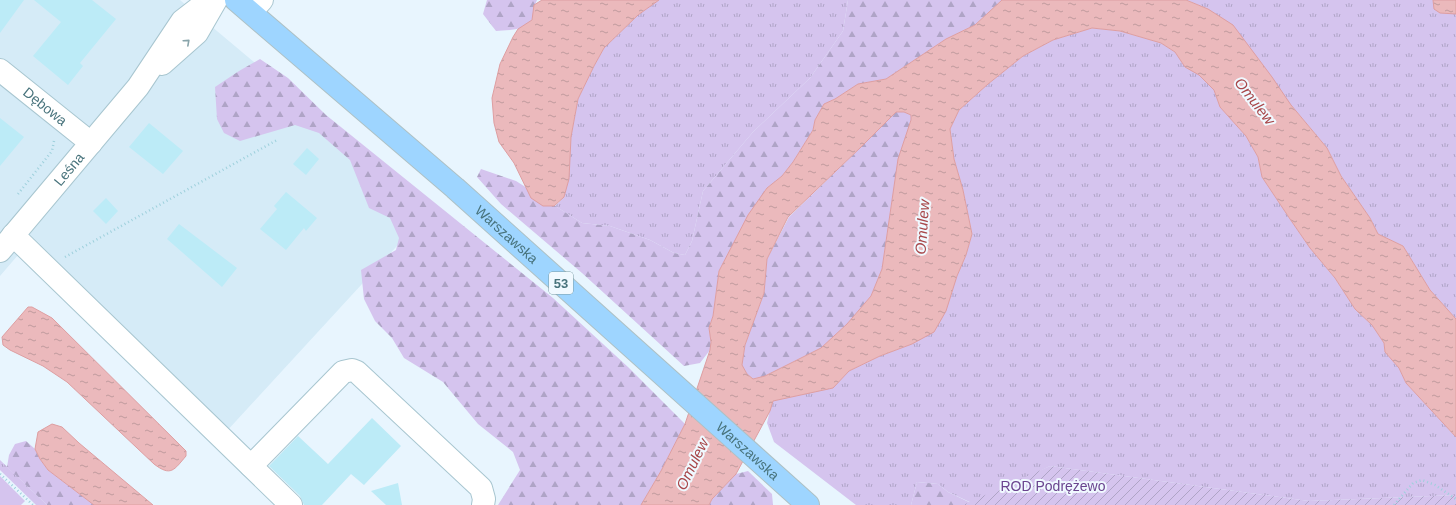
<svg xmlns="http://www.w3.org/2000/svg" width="1456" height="505" font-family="Arial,sans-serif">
<defs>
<pattern id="grass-tufts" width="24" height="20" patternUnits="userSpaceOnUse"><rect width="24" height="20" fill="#d5c4ee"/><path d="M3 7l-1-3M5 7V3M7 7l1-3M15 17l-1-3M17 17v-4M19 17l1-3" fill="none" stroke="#afa4c6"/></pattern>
<pattern id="forest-firs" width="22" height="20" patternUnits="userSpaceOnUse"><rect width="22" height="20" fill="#d5c4ee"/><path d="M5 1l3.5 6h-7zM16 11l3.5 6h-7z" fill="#afa4c6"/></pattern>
<pattern id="garden-furrows" width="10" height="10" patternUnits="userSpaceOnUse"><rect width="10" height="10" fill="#d5c4ee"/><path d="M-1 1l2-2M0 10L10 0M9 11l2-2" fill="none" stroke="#afa4c6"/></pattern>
<pattern id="water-ripples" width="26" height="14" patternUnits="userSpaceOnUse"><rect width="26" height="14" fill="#ebb9bc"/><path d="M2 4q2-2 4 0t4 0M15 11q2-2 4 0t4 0" fill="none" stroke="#c09b9e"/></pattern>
</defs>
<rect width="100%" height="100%" fill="#e8f5fe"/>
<polygon fill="#d5ebf7" points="0,0 180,0 430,210 214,445 18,255 0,276"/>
<g fill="url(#grass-tufts)">
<polygon points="659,0 848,0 843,31 810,78 753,132 703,191 692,241 685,255 674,253 650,240 610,226 582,223 555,206 564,197 571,137 578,99 594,66 604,48 638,15"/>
<polygon points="1186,0 1456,0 1456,319 1430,290 1403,246 1378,234 1370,218 1341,176 1327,148 1313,131 1208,9"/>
<polygon points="1092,28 1120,31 1161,43 1175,52 1185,67 1199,74 1214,90 1220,107 1246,136 1258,157 1262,177 1290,219 1310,248 1335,278 1355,309 1372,325 1384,343 1385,352 1399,368 1406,383 1456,437 1456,495 1309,501 1050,466 974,504 948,492 938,484 917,482 911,505 856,505 774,442 767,423 772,401 832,388 849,371 880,356 912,344 957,276 966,255 972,234 963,190 954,159 950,129 959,110 988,84 1023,56 1053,40"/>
<polygon points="0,460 47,505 36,505 0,470"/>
</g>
<g fill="url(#forest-firs)">
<path d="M 487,0 L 537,0 C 534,6 534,13 532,19 C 527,31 507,30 496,31 L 483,14 Z"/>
<polygon points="848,0 1002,0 975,25 946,39 886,79 858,84 835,99 824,104 815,120 813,130 793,162 782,176 767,188 719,271 713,316 709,328 711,342 710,350 700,363 684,366 582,273 501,204 477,177 481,169 516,181 582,223 610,226 650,240 674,253 685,255 692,241 703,191 753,132 810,78 843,31"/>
<polygon points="260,59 288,78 326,115 553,298 628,367 685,424 661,471 641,505 498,505 520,470 513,452 478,424 443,382 404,358 392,338 375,321 364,299 361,270 396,250 399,238 390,218 369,208 350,160 319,133 295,125 240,141 224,133 217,119 215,87 239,71"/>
<polygon points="896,112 904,112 911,115 911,120 892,201 882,269 871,296 847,324 821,348 765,376 753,379 747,374 742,365 745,345 764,293 767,259 789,217 861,147"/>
<polygon points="26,441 35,449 40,459 48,470 94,505 47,505 7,467 9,455 15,444"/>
<polygon points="748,471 772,494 773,505 709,505 712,499 736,474"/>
<polygon points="917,482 938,484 948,492 975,505 911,505"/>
</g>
<polygon fill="#d5c4ee" points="0,476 25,501 21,505 0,505"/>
<polygon fill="url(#garden-furrows)" points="1050,466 1309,501 1456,495 1456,505 963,505"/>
<g fill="url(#water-ripples)" stroke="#de9ea1" fill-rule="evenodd">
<polygon points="542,0 659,0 638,15 604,48 594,66 578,99 571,137 569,179 564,197 554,206 543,206 531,198 514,163 499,142 494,123 492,98 500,64 513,37 518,29 532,20 534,5"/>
<path d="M 1002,0 L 1186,0 L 1208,9 L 1233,25 L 1272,77 L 1291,105 L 1327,148 L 1341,176 L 1370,218 L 1378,234 L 1403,246 L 1430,290 L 1456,319 L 1456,437 L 1406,383 L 1399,368 L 1385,352 L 1384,343 L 1372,325 L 1355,309 L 1335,278 L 1310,248 L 1290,219 L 1262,177 L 1258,157 L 1246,136 L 1220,107 L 1214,90 L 1199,75 L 1185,67 L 1175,52 L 1161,43 L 1120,31 L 1092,28 L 1053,40 L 1023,56 L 988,84 L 959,110 L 950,129 L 954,159 L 963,190 L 972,234 L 966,255 L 957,276 L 946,311 L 934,332 L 912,344 L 880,356 L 849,371 L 833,388 L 773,401 L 770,411 L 736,474 L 712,499 L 709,505 L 641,505 L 661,471 L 685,424 L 710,350 L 711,342 L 709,328 L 713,316 L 719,271 L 748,215 L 767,188 L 782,176 L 793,162 L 813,130 L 815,120 L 824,104 L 835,99 L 858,84 L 886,79 L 946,39 L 975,25 ZM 896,112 L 904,112 L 911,115 L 911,120 L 898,159 L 882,269 L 871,296 L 847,324 L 821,348 L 765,376 L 753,379 L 747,374 L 742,365 L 745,345 L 764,293 L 767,259 L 788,217 L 861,147 Z"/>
<polygon points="1433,0 1456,0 1456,14 1440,13 1434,9"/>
<path d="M 28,307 L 32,307 L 52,318 L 186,451 L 186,456 C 174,470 171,477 154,464 L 67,382 L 43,366 L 10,350 L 3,345 L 2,337 Z"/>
<polygon points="52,424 62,427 79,443 153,505 94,505 48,470 40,459 35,449 38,432"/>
</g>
<g fill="#bcebf7">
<polygon points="0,0 24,0 0,33"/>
<polygon points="34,0 92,0 116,19 80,63 83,66 68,85 33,56 61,22"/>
<polygon points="0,118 24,137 0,166"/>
<polygon points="149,123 183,151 163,174 129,147"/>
<polygon points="307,148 319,159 306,175 293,164"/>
<polygon points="286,192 317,218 306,231 304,228 286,250 260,229 277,209 274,206"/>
<polygon points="106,198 118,211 106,224 93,211"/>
<polygon points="179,224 237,268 222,287 167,239"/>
<polygon points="372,418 401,446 364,485 351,474 322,505 304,505 300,496 269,466 298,436 328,464"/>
<polygon points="398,483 402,505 386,505 371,491"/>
</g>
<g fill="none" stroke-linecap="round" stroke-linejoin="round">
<g stroke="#a8c6d0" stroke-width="24">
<g id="minor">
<polyline points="251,12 262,0"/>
<polyline points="162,64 197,33 216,0"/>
<path id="s1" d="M 0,70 L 91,143"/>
<polyline points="13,235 291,505"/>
<path id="s2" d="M 0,251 L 138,87 L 182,21 L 209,0"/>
<polyline points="251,466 343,372 352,370 357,372 481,488 484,499 483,505"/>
</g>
</g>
<g stroke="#aec1c5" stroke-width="24">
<g id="major">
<path id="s3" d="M 236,0 L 455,188 L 808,505"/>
</g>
</g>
<g stroke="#9ed0dc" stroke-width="2.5" stroke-dasharray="1 3" stroke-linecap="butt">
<polyline points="18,194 52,151 54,141"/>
<polyline points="65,257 277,140"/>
<polyline points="0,474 33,505"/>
<polyline points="1394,505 1413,483 1422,480 1435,485 1456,499"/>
</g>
<use href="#minor" stroke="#fff" stroke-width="22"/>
<use href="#major" stroke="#9ed5ff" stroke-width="22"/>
</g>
<defs><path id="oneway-chevron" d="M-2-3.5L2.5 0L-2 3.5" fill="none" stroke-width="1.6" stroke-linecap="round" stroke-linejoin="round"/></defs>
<use stroke="#88a4aa" href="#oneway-chevron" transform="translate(187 42) rotate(-42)"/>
<g text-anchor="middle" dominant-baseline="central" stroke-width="4" stroke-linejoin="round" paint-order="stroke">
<rect fill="#f0f9ff" stroke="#7a9ba3" stroke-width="1" x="549" y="272" width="24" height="22" rx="3"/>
<g font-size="13" font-weight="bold" fill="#48737c">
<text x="561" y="283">53</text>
</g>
<g font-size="14" fill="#48737c" stroke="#f0f9ff">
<text stroke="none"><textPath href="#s1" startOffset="58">Dębowa</textPath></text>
<text stroke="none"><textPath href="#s2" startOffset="107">Leśna</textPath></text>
<text stroke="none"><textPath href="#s3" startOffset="358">Warszawska</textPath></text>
<text stroke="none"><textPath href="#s3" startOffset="682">Warszawska</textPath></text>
</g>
<g font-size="14" fill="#6a448f" stroke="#f0f9ff">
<text x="1053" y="486">ROD Podrężewo</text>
</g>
<g font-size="15" font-style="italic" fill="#a8474a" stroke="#f0f9ff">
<text transform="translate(1255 101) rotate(52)">Omulew</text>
<text transform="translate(922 227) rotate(-86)">Omulew</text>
<text transform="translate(692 464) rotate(-64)">Omulew</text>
</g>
</g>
</svg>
